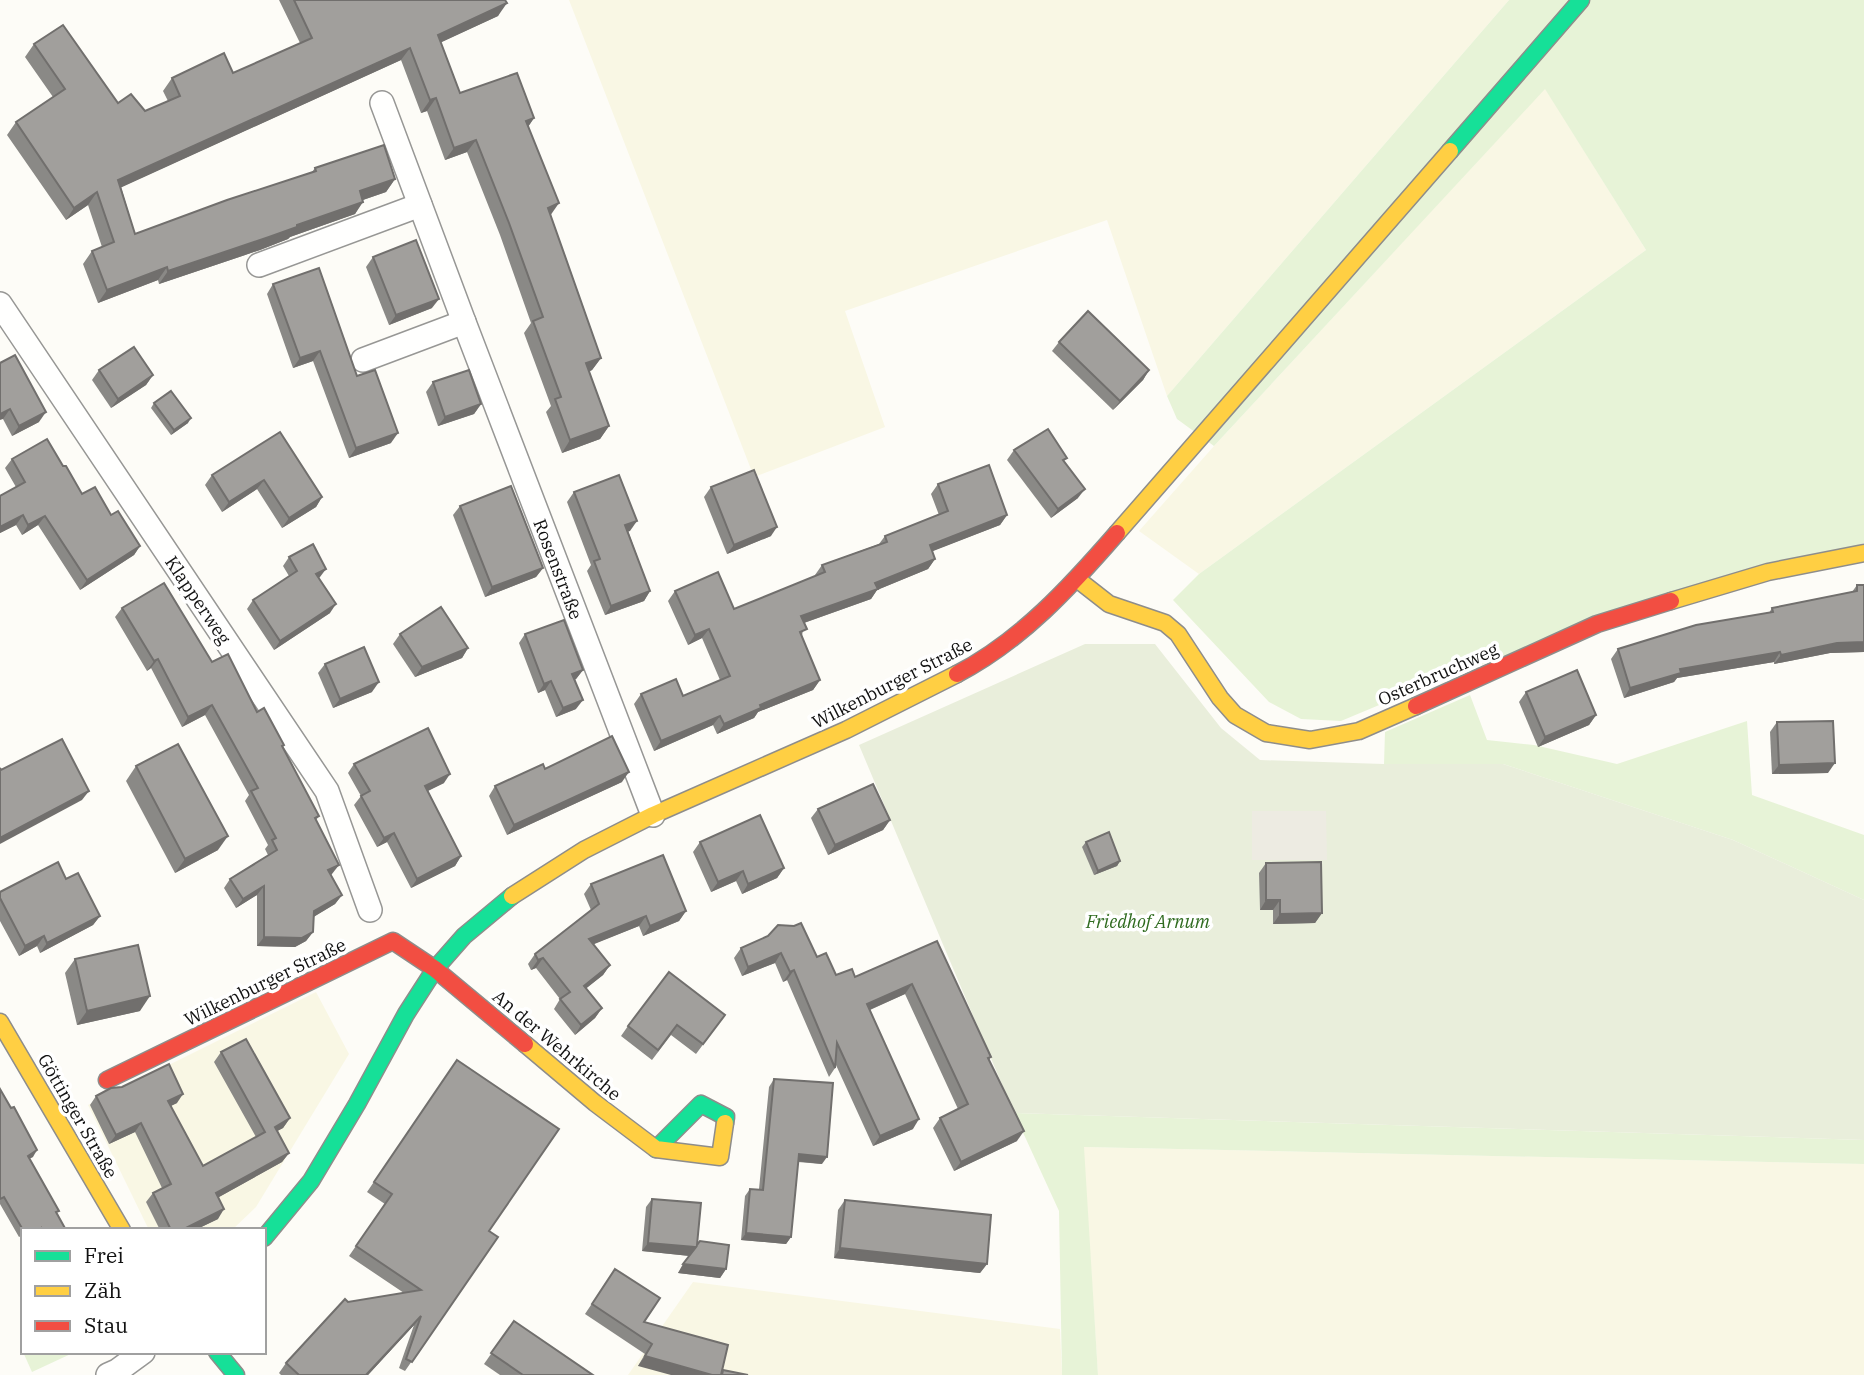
<svg xmlns="http://www.w3.org/2000/svg" width="1864" height="1375" font-family="'IBM Plex Serif',serif">
<rect width="100%" height="100%" fill="#fdfcf7"/>
<g fill="#f9f7e4">
<polygon points="569,0 1509,0 1167,396 1107,220 845,311 885,427 754,477"/>
<polygon points="1545,88 1646,250 1199,574 1139,531 1214,446"/>
<polygon points="316,992 349,1054 256,1207 232,1230 149,1230 88,1105"/>
<polygon points="1083,1147 1864,1164 1864,1375 1098,1375"/>
<polygon points="693,1282 1060,1329 1062,1375 628,1375"/>
</g>
<g fill="#e7f3d7">
<polygon points="1509,0 1864,0 1864,543 1458,672 1341,721 1301,719 1269,702 1173,600 1199,574 1646,250 1545,89 1214,446 1177,419 1167,396"/>
<polygon points="1470,695 1487,740 1534,745 1617,764 1747,721 1752,795 1864,835 1864,900 1733,840 1503,764 1384,764 1385,732"/>
<polygon points="1014,1113 1864,1140 1864,1164 1084,1147 1098,1375 1062,1375 1059,1211"/>
<polygon points="23,1352 75,1352 32,1372"/>
</g>
<polygon fill="#e9eedb" points="1085,644 1155,644 1221,728 1260,760 1384,764 1503,764 1733,840 1864,900 1864,1140 1014,1113 859,745"/>
<polygon fill="#edebe2" points="1252,811 1326,811 1327,860 1252,860"/>
<g fill="none" stroke-linecap="round" stroke-linejoin="round">
<g stroke="#979795" stroke-width="26">
<g id="street">
<polyline points="382,103 464,322 653,815"/>
<polyline points="259,265 420,205"/>
<polyline points="0,304 327,791 370,910"/>
<polyline points="363,360 464,322"/>
<polyline points="108,1375 117,1371 143,1352"/>
</g>
</g>
<g stroke="#8e8d8b" stroke-width="19">
<g id="fast">
<polyline points="1450,151 1581,0"/>
<polyline points="656,1149 701,1104 726,1117 725,1123"/>
<polyline points="264,1238 311,1181 357,1104 406,1014 435,969 464,936 512,896"/>
<polyline points="217,1352 236,1375"/>
</g>
</g>
<g stroke="#8e8d8b" stroke-width="19">
<g id="slow">
<polyline points="1117,533 1450,151"/>
<polyline points="1077,579 1109,604 1165,623 1178,634 1220,698 1235,715 1266,733 1310,740 1359,731 1416,706"/>
<polyline points="1671,601 1768,572 1864,553"/>
<polyline points="512,896 584,850 653,815 846,730 957,674"/>
<polyline points="0,1022 122,1230"/>
<polyline points="525,1044 595,1103 656,1149 720,1157 725,1123"/>
</g>
</g>
<g stroke="#8e8d8b" stroke-width="19">
<g id="jam">
<path d="M 957,674 C 1021,641 1071,586 1117,533"/>
<polyline points="1416,706 1597,624 1671,601"/>
<polyline points="107,1080 393,941 435,969 525,1044"/>
</g>
</g>
<use href="#street" stroke="#fffffe" stroke-width="23"/>
<use href="#fast" stroke="#16e098" stroke-width="16"/>
<use href="#slow" stroke="#ffcf43" stroke-width="16"/>
<use href="#jam" stroke="#f24e42" stroke-width="16"/>
</g>
<g fill="#8a8986">
<polygon points="279,0 505,0 498,16 441,42 460,93 534,118 528,127 550,215 601,358 592,370 589,372 609,426 600,439 562,453 546,412 551,406 524,333 531,323 500,235 467,152 445,160 427,111 421,113 401,60 121,187 135,234 312,172 315,168 395,179 386,192 363,200 355,214 290,237 288,239 260,250 159,284 158,280 98,303 83,264 92,251 102,247 88,205 66,220 7,135 16,122 53,97 25,57 34,44 118,103 145,111 168,101 163,91 172,78 233,73 300,43"/>
<polygon points="373,257 432,308 389,325 366,267"/>
<polygon points="273,284 357,376 391,443 349,458 313,361 293,368 267,294"/>
<polygon points="1059,342 1149,370 1143,380 1113,410 1052,351"/>
<polygon points="0,363 39,422 12,436 3,419"/>
<polygon points="99,370 153,375 146,385 111,408 92,380"/>
<polygon points="433,382 481,404 474,414 438,426 426,392"/>
<polygon points="154,403 188,423 171,435 151,408"/>
<polygon points="280,432 322,497 316,507 282,528 257,489 222,512 205,485 212,475"/>
<polygon points="1014,450 1065,462 1078,498 1051,518 1007,460"/>
<polygon points="12,459 63,466 82,494 111,515 140,546 134,555 80,590 38,525 22,535 16,525 0,533 0,496 16,487 5,468"/>
<polygon points="938,484 1007,515 1000,525 932,551 935,559 928,569 877,590 871,599 804,623 802,636 820,680 813,690 758,712 754,718 717,734 713,725 654,751 634,704 641,694 683,696 720,680 702,638 688,645 668,601 675,591 734,609 816,576 815,575 822,565 879,544 885,536 939,515 931,494"/>
<polygon points="711,487 771,536 727,554 704,497"/>
<polygon points="574,492 630,531 628,531 650,591 644,601 605,615 587,571 591,565 567,502"/>
<polygon points="460,506 543,568 536,577 485,597 453,515"/>
<polygon points="289,557 320,577 318,578 330,613 274,650 247,609 253,600 289,576 283,566"/>
<polygon points="1857,585 1864,585 1864,652 1830,653 1774,664 1774,662 1677,678 1674,682 1624,698 1611,659 1618,649 1769,613 1772,608 1852,592"/>
<polygon points="122,608 212,662 257,712 284,745 283,747 319,816 316,820 332,874 331,875 342,895 335,904 313,917 313,932 306,941 295,947 257,946 257,895 236,908 224,888 230,879 268,855 265,849 268,845 245,801 249,795 205,715 182,727 151,668 147,671 115,617"/>
<polygon points="400,634 468,648 462,658 415,677 393,644"/>
<polygon points="525,634 583,670 576,679 574,680 576,709 556,717 545,690 538,693 519,643"/>
<polygon points="325,664 372,692 333,708 318,673"/>
<polygon points="1526,692 1596,715 1589,725 1538,747 1519,702"/>
<polygon points="1777,722 1828,773 1772,774 1770,732"/>
<polygon points="354,764 444,783 428,791 461,856 455,866 411,888 387,842 377,847 354,805 361,796 348,773"/>
<polygon points="136,766 218,850 175,873 126,781"/>
<polygon points="622,782 507,835 489,796 495,786"/>
<polygon points="818,809 890,820 883,830 828,855 811,818"/>
<polygon points="700,842 784,868 777,878 742,894 736,881 711,892 693,852"/>
<polygon points="1086,842 1120,861 1117,866 1094,875 1082,847"/>
<polygon points="1266,863 1322,913 1315,923 1273,924 1273,910 1260,910 1259,873"/>
<polygon points="66,879 100,916 93,925 40,953 37,946 19,956 0,921 0,892"/>
<polygon points="591,884 686,911 679,921 643,936 639,926 593,944 610,965 603,975 586,988 602,1008 595,1018 575,1035 554,1009 560,999 536,968 531,970 528,964 535,954 591,910 584,894"/>
<polygon points="937,941 991,1057 989,1060 1017,1141 954,1171 933,1128 940,1118 958,1109 905,994 870,1010 913,1129 873,1146 836,1065 835,1068 829,1077 787,980 783,982 775,963 742,976 734,958 741,948 817,957 836,975 855,977"/>
<polygon points="75,959 140,1011 77,1025 65,973"/>
<polygon points="725,1015 696,1054 671,1035 652,1060 621,1036 628,1026"/>
<polygon points="221,1052 290,1118 283,1128 277,1131 289,1153 282,1162 219,1197 218,1219 195,1230 160,1230 146,1202 153,1193 162,1188 135,1132 109,1144 90,1105 96,1096 177,1103 170,1106 203,1166 256,1137 214,1062"/>
<polygon points="457,1060 489,1231 498,1237 405,1371 399,1368 414,1325 368,1375 281,1375 279,1373 286,1363 348,1302 404,1293 349,1256 385,1204 367,1192"/>
<polygon points="774,1079 822,1164 798,1162 791,1237 786,1244 741,1240 745,1196 750,1189 759,1189 769,1087"/>
<polygon points="0,1089 33,1157 29,1158 57,1214 66,1230 23,1230 23,1239 21,1236 19,1237 0,1204"/>
<polygon points="652,1199 697,1245 726,1269 720,1278 678,1273 690,1256 642,1251 646,1207"/>
<polygon points="845,1200 987,1264 980,1273 834,1258 838,1210"/>
<polygon points="615,1269 644,1322 728,1345 638,1366 645,1354 585,1314"/>
<polygon points="514,1321 593,1375 500,1375 484,1364"/>
</g>
<g fill="#716f6d">
<polygon points="507,3 498,16 429,48 438,35"/>
<polygon points="410,48 401,60 109,193 118,180"/>
<polygon points="436,98 427,111 421,113 430,100"/>
<polygon points="534,118 525,131 526,121"/>
<polygon points="476,140 467,152 445,160 454,148"/>
<polygon points="395,179 386,192 351,204 360,191"/>
<polygon points="97,192 88,205 66,220 74,208"/>
<polygon points="363,202 355,214 290,237 288,239 260,250 159,284 168,271"/>
<polygon points="559,203 550,216 548,208"/>
<polygon points="167,267 158,280 98,303 107,290"/>
<polygon points="439,299 432,308 389,325 396,315"/>
<polygon points="320,351 313,361 293,368 300,358"/>
<polygon points="601,358 592,370 577,376 586,363"/>
<polygon points="1149,370 1143,380 1113,410 1120,401"/>
<polygon points="153,375 146,385 111,408 118,399"/>
<polygon points="481,404 474,414 438,426 445,417"/>
<polygon points="10,409 3,419 0,420 0,414"/>
<polygon points="46,412 39,422 12,436 19,426"/>
<polygon points="191,418 188,423 171,435 174,430"/>
<polygon points="609,426 600,439 562,453 570,440"/>
<polygon points="398,433 391,443 349,458 356,448"/>
<polygon points="264,480 257,489 222,512 229,502"/>
<polygon points="1085,489 1078,498 1051,518 1058,509"/>
<polygon points="322,497 316,507 282,528 289,518"/>
<polygon points="23,515 16,525 0,533 0,527"/>
<polygon points="1007,515 1000,525 923,555 930,545"/>
<polygon points="45,516 38,525 22,535 28,525"/>
<polygon points="637,521 630,531 619,535 625,525"/>
<polygon points="777,527 771,536 727,554 734,545"/>
<polygon points="140,546 134,555 80,590 87,580"/>
<polygon points="935,559 928,569 877,590 871,599 795,626 801,616 875,583"/>
<polygon points="543,568 536,577 485,597 492,587"/>
<polygon points="326,569 320,577 310,583 316,574"/>
<polygon points="650,591 644,601 605,615 611,606"/>
<polygon points="336,604 330,613 274,650 280,641"/>
<polygon points="709,629 702,638 688,645 695,635"/>
<polygon points="1864,642 1864,652 1830,653 1774,664 1781,655 1837,643"/>
<polygon points="468,648 462,658 415,677 422,667"/>
<polygon points="1780,652 1774,662 1677,678 1674,682 1624,698 1630,688 1680,669"/>
<polygon points="158,659 151,668 147,671 154,661"/>
<polygon points="583,670 576,679 566,683 572,674"/>
<polygon points="820,680 813,690 758,712 754,718 717,734 724,724 760,705"/>
<polygon points="551,681 545,690 538,693 544,684"/>
<polygon points="379,682 372,692 333,708 340,699"/>
<polygon points="583,700 576,709 556,717 563,708"/>
<polygon points="212,705 205,715 182,727 188,717"/>
<polygon points="1596,715 1589,725 1538,747 1545,737"/>
<polygon points="720,716 713,725 654,751 661,741"/>
<polygon points="1835,763 1828,773 1772,774 1779,765"/>
<polygon points="629,772 622,782 507,835 514,825"/>
<polygon points="450,774 444,783 419,795 425,786"/>
<polygon points="89,791 82,800 0,844 0,838"/>
<polygon points="890,820 883,830 828,855 835,845"/>
<polygon points="394,833 387,842 377,847 384,838"/>
<polygon points="228,836 218,850 175,873 185,859"/>
<polygon points="461,856 455,866 411,888 417,879"/>
<polygon points="1120,861 1117,866 1094,875 1098,871"/>
<polygon points="339,865 332,874 321,880 328,870"/>
<polygon points="784,868 777,878 742,894 748,884"/>
<polygon points="743,871 736,881 711,892 718,882"/>
<polygon points="264,886 257,895 236,908 243,899"/>
<polygon points="342,895 335,904 307,921 314,911"/>
<polygon points="1266,900 1280,900 1273,910 1260,910"/>
<polygon points="686,911 679,921 643,936 650,926"/>
<polygon points="1322,913 1315,923 1273,924 1280,914"/>
<polygon points="100,916 93,925 40,953 47,943"/>
<polygon points="646,916 639,926 582,949 589,939"/>
<polygon points="313,932 306,941 295,947 257,946 264,937"/>
<polygon points="44,936 37,946 19,956 25,946"/>
<polygon points="781,953 775,963 742,976 748,967"/>
<polygon points="543,958 536,968 531,970 538,960"/>
<polygon points="610,965 603,975 578,995 584,986"/>
<polygon points="794,970 787,980 783,982 790,972"/>
<polygon points="912,984 905,994 860,1014 867,1004"/>
<polygon points="150,996 140,1011 77,1025 87,1011"/>
<polygon points="602,1008 595,1018 575,1035 581,1025"/>
<polygon points="183,1094 177,1103 161,1111 168,1101"/>
<polygon points="290,1118 283,1128 268,1136 275,1127"/>
<polygon points="919,1119 913,1129 873,1146 880,1136"/>
<polygon points="141,1123 135,1132 109,1144 116,1135"/>
<polygon points="1024,1131 1017,1141 954,1171 961,1162"/>
<polygon points="37,1150 33,1157 23,1162 28,1156"/>
<polygon points="289,1153 282,1162 210,1202 216,1193"/>
<polygon points="799,1154 827,1157 822,1164 794,1161"/>
<polygon points="224,1209 218,1219 195,1230 182,1230"/>
<polygon points="746,1233 791,1237 786,1244 741,1240"/>
<polygon points="648,1243 696,1247 690,1256 642,1251"/>
<polygon points="840,1248 987,1264 980,1273 834,1258"/>
<polygon points="683,1264 726,1269 720,1278 678,1273"/>
<polygon points="421,1316 414,1325 368,1375 366,1375"/>
<polygon points="645,1356 712,1375 671,1375 638,1366"/>
</g>
<g fill="#a19f9c" stroke="#716f6d" stroke-width="2">
<polygon points="294,0 505,0 507,3 438,35 460,93 517,73 534,118 526,121 559,203 548,208 601,358 586,363 609,426 570,440 555,399 561,397 533,321 543,317 509,223 476,140 454,148 436,98 430,100 410,48 118,180 135,234 227,200 316,171 315,168 384,145 395,179 360,191 363,202 297,225 297,227 269,237 168,271 167,267 107,290 92,251 114,242 97,192 74,208 16,122 65,89 34,44 63,25 118,103 131,94 145,111 180,96 172,78 224,53 233,73 312,38"/>
<polygon points="416,240 439,299 396,315 373,257"/>
<polygon points="319,268 357,376 375,370 398,433 356,448 320,351 300,358 273,284"/>
<polygon points="1088,311 1149,370 1120,401 1059,342"/>
<polygon points="134,347 153,375 118,399 99,370"/>
<polygon points="15,355 46,412 19,426 10,409 0,414 0,363"/>
<polygon points="469,370 481,404 445,417 433,382"/>
<polygon points="171,391 191,418 174,430 154,403"/>
<polygon points="1048,429 1067,458 1063,460 1085,489 1058,509 1014,450"/>
<polygon points="280,432 322,497 289,518 264,480 229,502 212,475"/>
<polygon points="47,439 63,466 66,466 82,494 95,487 111,515 118,511 140,546 87,580 45,516 28,525 23,515 0,527 0,496 25,482 12,459"/>
<polygon points="989,465 1007,515 930,545 935,559 875,583 878,589 801,616 807,629 800,632 820,680 760,705 761,708 724,724 720,716 661,741 641,694 676,679 683,696 730,676 709,629 695,635 675,591 718,572 734,609 825,572 822,565 887,542 885,536 948,511 938,484"/>
<polygon points="754,470 777,527 734,545 711,487"/>
<polygon points="619,475 637,521 625,525 650,591 611,606 594,561 600,559 574,492"/>
<polygon points="511,486 543,568 492,587 460,506"/>
<polygon points="313,544 326,569 316,574 336,604 280,641 253,600 297,571 289,557"/>
<polygon points="164,583 212,662 228,654 257,712 264,708 284,745 282,746 319,816 315,818 339,865 328,870 342,895 314,911 313,932 302,938 264,937 264,886 243,899 230,879 277,850 272,840 276,838 251,791 258,788 212,705 188,717 158,659 154,661 122,608"/>
<polygon points="1857,585 1864,585 1864,642 1837,643 1781,655 1780,652 1680,669 1681,673 1630,688 1618,649 1696,625 1773,612 1772,608 1857,591"/>
<polygon points="441,607 468,648 422,667 400,634"/>
<polygon points="564,620 583,670 572,674 583,700 563,708 551,681 544,684 525,634"/>
<polygon points="364,647 379,682 340,699 325,664"/>
<polygon points="1577,670 1596,715 1545,737 1526,692"/>
<polygon points="1833,721 1835,763 1779,765 1777,722"/>
<polygon points="428,728 450,774 425,786 461,856 417,879 394,833 384,838 361,796 370,791 354,764"/>
<polygon points="612,736 629,772 514,825 495,786 543,764 545,769"/>
<polygon points="62,739 89,791 0,838 0,768 1,770"/>
<polygon points="178,744 228,836 185,859 136,766"/>
<polygon points="873,784 890,820 835,845 818,809"/>
<polygon points="760,815 784,868 748,884 743,871 718,882 700,842"/>
<polygon points="1109,832 1120,861 1098,871 1086,842"/>
<polygon points="663,855 686,911 650,926 646,916 589,939 610,965 584,986 602,1008 581,1025 560,999 570,992 543,958 538,960 535,954 599,904 591,884"/>
<polygon points="58,862 66,879 78,873 100,916 47,943 44,936 25,946 0,898 0,892"/>
<polygon points="1321,862 1322,913 1280,914 1280,900 1266,900 1266,863"/>
<polygon points="801,923 817,957 826,953 836,975 852,969 855,977 937,941 991,1057 988,1058 1024,1131 961,1162 940,1118 968,1104 912,984 867,1004 919,1119 880,1136 837,1043 835,1068 794,970 790,972 781,953 748,967 741,948 768,936 778,925 794,926"/>
<polygon points="138,945 150,996 87,1011 75,959"/>
<polygon points="669,972 725,1015 703,1044 677,1025 658,1050 628,1026"/>
<polygon points="246,1039 290,1118 275,1127 289,1153 216,1193 224,1209 182,1230 171,1230 153,1193 171,1184 141,1123 116,1135 96,1096 111,1088 122,1087 169,1064 183,1094 168,1101 203,1166 265,1132 221,1052"/>
<polygon points="457,1060 559,1129 489,1231 498,1237 412,1362 406,1359 421,1316 366,1375 299,1375 286,1363 345,1299 348,1302 421,1290 356,1246 392,1194 374,1182"/>
<polygon points="774,1079 833,1083 827,1157 799,1154 791,1237 746,1233 750,1189 763,1190"/>
<polygon points="0,1089 11,1108 14,1107 37,1150 28,1156 59,1211 56,1212 66,1230 41,1230 41,1228 38,1230 23,1230 4,1197 0,1199"/>
<polygon points="652,1199 701,1203 697,1245 700,1241 729,1245 726,1269 683,1264 696,1247 648,1243"/>
<polygon points="845,1200 991,1215 987,1264 840,1248"/>
<polygon points="615,1269 660,1298 644,1322 728,1345 721,1375 712,1375 645,1356 652,1344 592,1304"/>
<polygon points="514,1321 593,1375 523,1375 491,1353"/>
<polygon points="723,1370 748,1375 722,1375"/>
</g>
<g text-anchor="middle" dominant-baseline="central" stroke-width="7" stroke-linejoin="round" paint-order="stroke">
<g font-size="18" fill="#111" stroke="#fff">
<text transform="translate(558 569) rotate(69)">Rosenstraße</text>
<text transform="translate(198 600) rotate(56)">Klapperweg</text>
<text transform="translate(1438 674) rotate(-24)">Osterbruchweg</text>
<text transform="translate(892 683) rotate(-27)">Wilkenburger Straße</text>
<text transform="translate(265 982) rotate(-26)">Wilkenburger Straße</text>
<text transform="translate(557 1045) rotate(40)">An der Wehrkirche</text>
<text transform="translate(78 1116) rotate(60)">Göttinger Straße</text>
</g>
<g font-size="18" font-style="italic" fill="#2f6b1f" stroke="#fff">
<text x="1148" y="921">Friedhof Arnum</text>
</g>
</g>
<rect x="21" y="1228" width="245" height="126" fill="#ffffff" stroke="#a0a0a0" stroke-width="2"/>
<rect x="35" y="1251" width="35" height="10" fill="#16e098" stroke="#a0a0a0" stroke-width="2"/>
<text x="84" y="1263" font-size="21" fill="#111111">Frei</text>
<rect x="35" y="1286" width="35" height="10" fill="#ffcf43" stroke="#a0a0a0" stroke-width="2"/>
<text x="84" y="1298" font-size="21" fill="#111111">Zäh</text>
<rect x="35" y="1321" width="35" height="10" fill="#f24e42" stroke="#a0a0a0" stroke-width="2"/>
<text x="84" y="1333" font-size="21" fill="#111111">Stau</text>
</svg>
